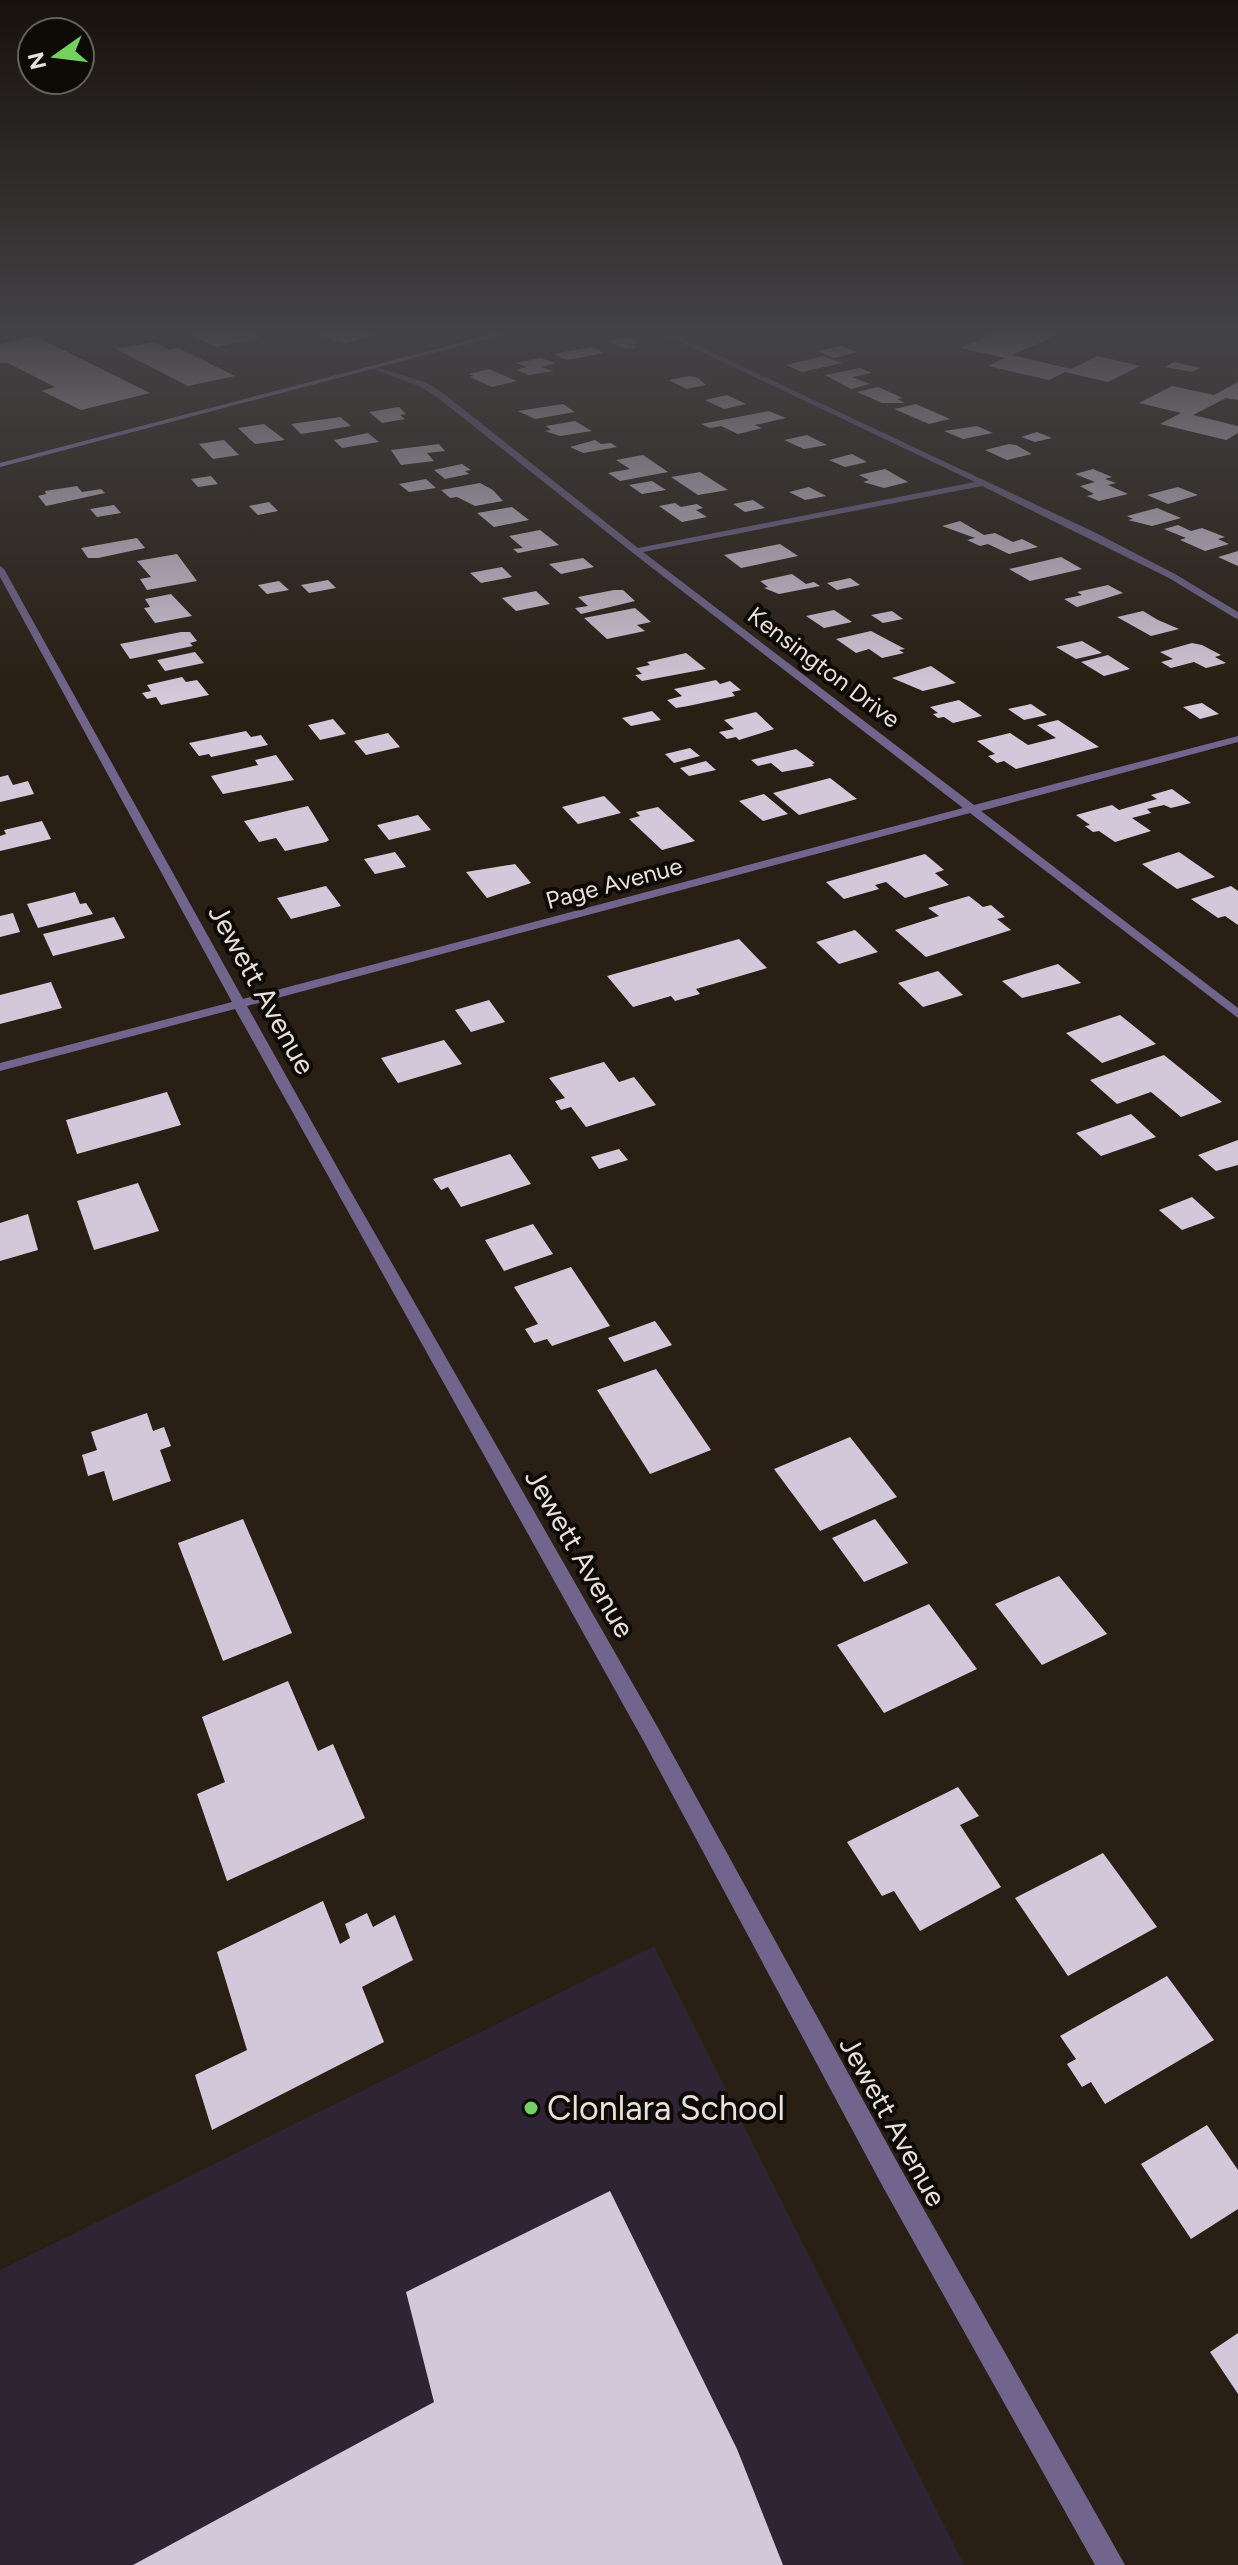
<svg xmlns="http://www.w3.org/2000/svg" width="1238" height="2565" font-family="Figtree,sans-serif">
<rect width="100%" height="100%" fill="#291f14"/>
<polygon fill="#2e2433" points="654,1946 964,2565 0,2565 0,2270"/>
<g fill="#d3c8d9">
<polygon points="188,333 253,333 262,337 216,347"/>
<polygon points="379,333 344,344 317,334 317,333"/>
<polygon points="994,333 1062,333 1012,355 1071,369 1098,356 1140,366 1108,382 1065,372 1049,380 988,366 1005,358 960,348"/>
<polygon points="35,336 150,393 81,410 42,391 55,387 8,363 0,363 0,344"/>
<polygon points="628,337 639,343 629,345 636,347 627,349 609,341"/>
<polygon points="154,342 169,350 178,348 235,376 188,386 116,349"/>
<polygon points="841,346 858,352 834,358 817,351"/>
<polygon points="591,347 604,353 567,360 553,354"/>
<polygon points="823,356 842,363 802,372 786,365"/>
<polygon points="541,358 555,363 541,367 554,371 529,375 516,370 527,367 516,363"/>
<polygon points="1174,362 1200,368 1192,372 1165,367"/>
<polygon points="860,368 872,373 852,377 870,384 851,389 825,375"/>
<polygon points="489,369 517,381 492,387 470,377 474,376 469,374"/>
<polygon points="689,376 698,378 706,385 686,389 669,380"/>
<polygon points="1238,382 1238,400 1226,398 1193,415 1238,426 1238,433 1226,440 1160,424 1181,413 1139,403 1172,386 1214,395"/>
<polygon points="878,387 903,398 897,399 905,403 882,403 857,392"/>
<polygon points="727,395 746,404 724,409 705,400"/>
<polygon points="563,404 575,412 535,419 518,411"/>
<polygon points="916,404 950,419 929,424 894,409"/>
<polygon points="399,407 406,414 400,415 405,419 382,423 369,412"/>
<polygon points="769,411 786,418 755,425 762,428 738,434 721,426 710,428 701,424"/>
<polygon points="340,417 351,426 301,434 291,424"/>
<polygon points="575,421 592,431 560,436 545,431 551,430 546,426"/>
<polygon points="264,424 285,440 255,444 238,428"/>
<polygon points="977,426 993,433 963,439 944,431"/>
<polygon points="1037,432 1052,438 1035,442 1021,437"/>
<polygon points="368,433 379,442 342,448 334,440"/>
<polygon points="807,435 827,445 804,449 784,440"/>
<polygon points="224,440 239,455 213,459 199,444"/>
<polygon points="595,440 601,444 611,443 617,447 583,453 570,447"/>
<polygon points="439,444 445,451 427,453 434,461 401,465 391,450"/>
<polygon points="1009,444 1016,445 1032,454 1007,460 985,450"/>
<polygon points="852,454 867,462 845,467 829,460"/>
<polygon points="643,455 668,472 620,481 608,473 630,469 616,460"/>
<polygon points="462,464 471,470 465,471 469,474 445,479 434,470"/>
<polygon points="885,469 908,482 884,488 863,482 869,480 859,475"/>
<polygon points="1093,469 1112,477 1105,479 1116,483 1108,485 1128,494 1099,501 1087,496 1094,494 1080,486 1095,482 1075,474"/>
<polygon points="700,472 728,490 698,495 671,477"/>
<polygon points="211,476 218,484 198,487 191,479"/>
<polygon points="426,479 436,488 409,492 399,484"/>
<polygon points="652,481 666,490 642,494 629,485"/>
<polygon points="480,483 493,490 503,501 475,506 457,497 450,498 441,490"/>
<polygon points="77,486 82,492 101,489 105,493 46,506 38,496 46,494 45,491"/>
<polygon points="809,487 826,496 805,500 789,492"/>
<polygon points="1178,487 1198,495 1168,504 1147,495"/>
<polygon points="753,500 765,508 745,512 733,504"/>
<polygon points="269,502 278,511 258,515 249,506"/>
<polygon points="675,503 681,507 697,504 703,508 696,510 707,517 682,522 659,506"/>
<polygon points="114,505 121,513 97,517 90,509"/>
<polygon points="512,507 529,520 494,527 477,513"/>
<polygon points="1157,508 1181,518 1152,526 1128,520 1133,519 1127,516"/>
<polygon points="960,521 984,535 995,533 1013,542 1022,539 1038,547 1009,554 988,544 980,546 967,540 975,538 942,526"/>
<polygon points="1178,525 1191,531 1202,528 1225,537 1218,539 1229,544 1205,551 1180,540 1186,538 1164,529"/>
<polygon points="540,530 559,545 518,553 513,549 523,548 509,536"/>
<polygon points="137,538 145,548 98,558 88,558 81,548"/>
<polygon points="780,544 798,556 741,568 724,555"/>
<polygon points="1238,551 1238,566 1218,557"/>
<polygon points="177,554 197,581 147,590 140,579 151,577 137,561"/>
<polygon points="1061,557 1082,569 1030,581 1009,569"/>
<polygon points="583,558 594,567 561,574 549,564"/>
<polygon points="502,567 512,577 481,583 470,573"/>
<polygon points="792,574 806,584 814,582 820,586 779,594 764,588 768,587 760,581"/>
<polygon points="850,578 860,585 837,590 827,583"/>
<polygon points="328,580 336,588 309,593 301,585"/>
<polygon points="279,581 289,590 267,594 258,585"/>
<polygon points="1108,585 1123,593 1077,607 1064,599 1082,595 1077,592"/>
<polygon points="614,590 623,590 635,601 581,614 575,608 588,606 578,597"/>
<polygon points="536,591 550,604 516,611 502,598"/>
<polygon points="171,594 192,616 155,623 144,608 150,607 145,599"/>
<polygon points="635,608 651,622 637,625 645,631 607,639 584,618"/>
<polygon points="834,610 852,622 824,628 806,616"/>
<polygon points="892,611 903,619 883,623 871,615"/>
<polygon points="1143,611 1158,620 1179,629 1151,636 1117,617"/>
<polygon points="871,631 905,649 899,650 904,653 882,658 869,649 856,653 836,639"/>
<polygon points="181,632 190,632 197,641 190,643 193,646 130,659 120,644"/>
<polygon points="1082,641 1102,653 1076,659 1056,647"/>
<polygon points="1192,643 1202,645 1221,655 1215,657 1226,663 1206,668 1194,662 1171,668 1161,662 1173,659 1160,652"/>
<polygon points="195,652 204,663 165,671 157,660"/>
<polygon points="686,653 706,669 642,681 635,675 642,674 636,668 650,665 647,662"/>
<polygon points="1108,655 1130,669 1104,676 1081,662"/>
<polygon points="931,666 956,683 923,691 892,678"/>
<polygon points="182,677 186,682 197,680 209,695 161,705 156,697 147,699 142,693 151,691 147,685"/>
<polygon points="716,680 720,684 730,681 741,690 732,692 735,696 688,706 676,708 667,700 682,696 674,689"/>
<polygon points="959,700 982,716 953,723 944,717 938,718 933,714 938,713 930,707"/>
<polygon points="1202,703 1219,714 1200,719 1183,707"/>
<polygon points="1031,704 1047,715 1024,720 1008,709"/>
<polygon points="652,711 661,720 631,726 622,718"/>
<polygon points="756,712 774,729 739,740 736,737 727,739 719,732 734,729 724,720"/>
<polygon points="333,719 346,734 320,740 308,725"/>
<polygon points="1058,720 1099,747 1016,769 1004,761 997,763 988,756 995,754 977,741 1010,733 1028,745 1056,738 1037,725"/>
<polygon points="246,731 251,737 261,735 268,745 211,757 209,754 199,756 189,743"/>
<polygon points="388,733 400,747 366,755 354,741"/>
<polygon points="690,748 700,756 674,763 665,754"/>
<polygon points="796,749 815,763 812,764 814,766 782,772 771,763 758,766 751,760"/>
<polygon points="276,755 294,780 223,794 211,776 258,765 255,760"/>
<polygon points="706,761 716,770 689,776 680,768"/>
<polygon points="8,775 13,785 28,781 34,794 0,802 0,777"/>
<polygon points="830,778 857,799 799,815 773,793"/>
<polygon points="1172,789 1191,803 1171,808 1164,805 1147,809 1151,813 1132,818 1151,831 1115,842 1099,831 1093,832 1085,826 1090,825 1076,815 1112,805 1119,810 1157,799 1151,795"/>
<polygon points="764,794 788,814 763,821 739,801"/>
<polygon points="604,796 621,813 578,824 562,807"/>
<polygon points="308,806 329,840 326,842 285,851 276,838 259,842 244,821"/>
<polygon points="658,807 695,841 662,850 629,819 640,816 636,812"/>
<polygon points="418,815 431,830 389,840 377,825"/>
<polygon points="42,821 51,839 0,851 0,836 6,834 4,830"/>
<polygon points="395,852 406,867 375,874 364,859"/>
<polygon points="1179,852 1215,877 1177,889 1142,864"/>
<polygon points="925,854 944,870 935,873 949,885 905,898 886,882 875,885 879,889 844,899 826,882"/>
<polygon points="515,864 531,883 487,898 466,872"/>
<polygon points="326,886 341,906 291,919 277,898"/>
<polygon points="1231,886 1238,891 1238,925 1225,916 1218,918 1191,899"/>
<polygon points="75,892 80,904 86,903 93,914 38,928 27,904"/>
<polygon points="969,896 983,907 991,905 1005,917 997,919 1011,930 926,957 895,930 939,916 928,908"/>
<polygon points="13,913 20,932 0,937 0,916"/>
<polygon points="114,917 125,938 53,956 43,934"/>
<polygon points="855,930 878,952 839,964 816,942"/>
<polygon points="739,939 767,968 696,989 700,994 675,1001 671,996 633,1007 607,976"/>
<polygon points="1058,964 1081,983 1022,998 1002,981"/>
<polygon points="938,971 963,995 923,1007 898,983"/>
<polygon points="51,982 62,1008 0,1024 0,995"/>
<polygon points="489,1000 505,1022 471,1032 455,1010"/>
<polygon points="1120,1015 1156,1044 1102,1063 1066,1033"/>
<polygon points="444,1040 462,1064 398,1083 381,1058"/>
<polygon points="1164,1055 1222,1102 1181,1117 1151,1092 1117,1104 1090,1080"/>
<polygon points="604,1062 619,1082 634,1077 656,1105 586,1127 571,1107 561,1110 555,1101 565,1098 549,1078"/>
<polygon points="167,1092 181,1125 77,1154 66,1120"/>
<polygon points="1131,1114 1156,1137 1101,1156 1076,1133"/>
<polygon points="1238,1140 1238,1165 1216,1171 1198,1155"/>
<polygon points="619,1149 628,1160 599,1169 591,1157"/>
<polygon points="510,1154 531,1184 461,1207 448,1187 441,1190 433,1179"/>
<polygon points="138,1183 159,1231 94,1250 77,1201"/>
<polygon points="1192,1197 1215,1218 1182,1230 1159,1210"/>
<polygon points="28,1214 38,1250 0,1261 0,1223"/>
<polygon points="533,1224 553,1254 504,1271 485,1240"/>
<polygon points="571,1267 610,1326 552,1346 547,1339 534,1343 525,1329 538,1324 514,1287"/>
<polygon points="655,1321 672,1345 624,1362 608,1338"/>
<polygon points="656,1369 711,1450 650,1474 597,1390"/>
<polygon points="147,1413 153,1431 164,1427 171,1446 160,1450 171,1481 113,1501 104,1471 88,1476 82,1455 97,1450 91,1432"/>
<polygon points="850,1437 897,1497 820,1531 774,1469"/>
<polygon points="243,1519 292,1633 223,1661 178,1543"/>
<polygon points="875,1519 908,1563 864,1582 832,1538"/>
<polygon points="1059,1576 1107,1634 1042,1665 995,1604"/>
<polygon points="929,1604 977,1669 884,1713 837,1645"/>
<polygon points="288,1681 318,1751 333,1744 365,1818 227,1881 197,1794 225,1782 202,1717"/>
<polygon points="958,1787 979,1816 960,1825 1001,1887 920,1931 894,1891 882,1896 847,1842"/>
<polygon points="1103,1853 1157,1927 1068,1976 1015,1898"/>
<polygon points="323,1901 340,1944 350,1938 345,1924 367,1913 373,1927 395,1915 413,1960 362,1987 384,2042 212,2130 195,2075 247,2050 217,1952"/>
<polygon points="1167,1976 1214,2040 1105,2104 1091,2082 1082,2087 1067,2064 1076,2059 1060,2036"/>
<polygon points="1207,2125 1238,2170 1238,2209 1191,2239 1141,2164"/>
<polygon points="610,2191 737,2449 783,2565 133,2565 434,2402 406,2292"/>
<polygon points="1238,2333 1238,2394 1210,2352"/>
</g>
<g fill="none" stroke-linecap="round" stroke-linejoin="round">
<polygon fill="#71658d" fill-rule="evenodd" points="662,333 671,333 1094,532 1175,574 1238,612 1238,619 1235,618 1169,578 982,486 643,552 974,805 1238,736 1238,742 981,811 1238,1008 1238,1018 970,813 247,1006 346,1183 657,1726 901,2169 1125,2565 1095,2565 883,2187 643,1740 235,1009 0,1071 0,1063 232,1002 0,577 0,566 4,569 243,999 963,808 633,553 437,397 419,386 373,369 378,368 425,382 443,393 638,548 975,482"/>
<polygon fill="#9f8bcb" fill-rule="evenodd" points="497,333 509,333 0,467 0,463"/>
</g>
<linearGradient id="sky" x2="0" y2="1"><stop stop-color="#17110b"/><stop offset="0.48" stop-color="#434245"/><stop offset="1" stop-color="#434245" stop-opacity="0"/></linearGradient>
<rect width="1238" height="693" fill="url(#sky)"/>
<circle fill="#72d25e" stroke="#0e0a06" stroke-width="3" cx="531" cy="2108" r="8"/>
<g text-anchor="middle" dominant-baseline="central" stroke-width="8" stroke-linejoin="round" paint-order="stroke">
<g font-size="24" fill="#e8e2da" stroke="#0e0a06">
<text transform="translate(824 667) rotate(37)">Kensington Drive</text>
<text transform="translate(614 883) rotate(-15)">Page Avenue</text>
</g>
<g font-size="28" fill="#e8e2da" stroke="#0e0a06">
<text transform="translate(262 989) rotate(61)">Jewett Avenue</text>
<text transform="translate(580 1553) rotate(60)">Jewett Avenue</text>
<text transform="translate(893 2121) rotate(61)">Jewett Avenue</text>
</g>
<g font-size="34" fill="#e8e2da" stroke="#0e0a06" text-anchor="start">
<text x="547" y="2108">Clonlara School</text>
</g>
</g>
<g transform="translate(56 56) rotate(256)"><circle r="38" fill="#0e0a06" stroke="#65605b" stroke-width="2"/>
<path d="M0-6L14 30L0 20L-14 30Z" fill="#72d25e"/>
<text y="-12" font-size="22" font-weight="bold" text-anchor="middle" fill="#e8e2da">N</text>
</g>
</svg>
